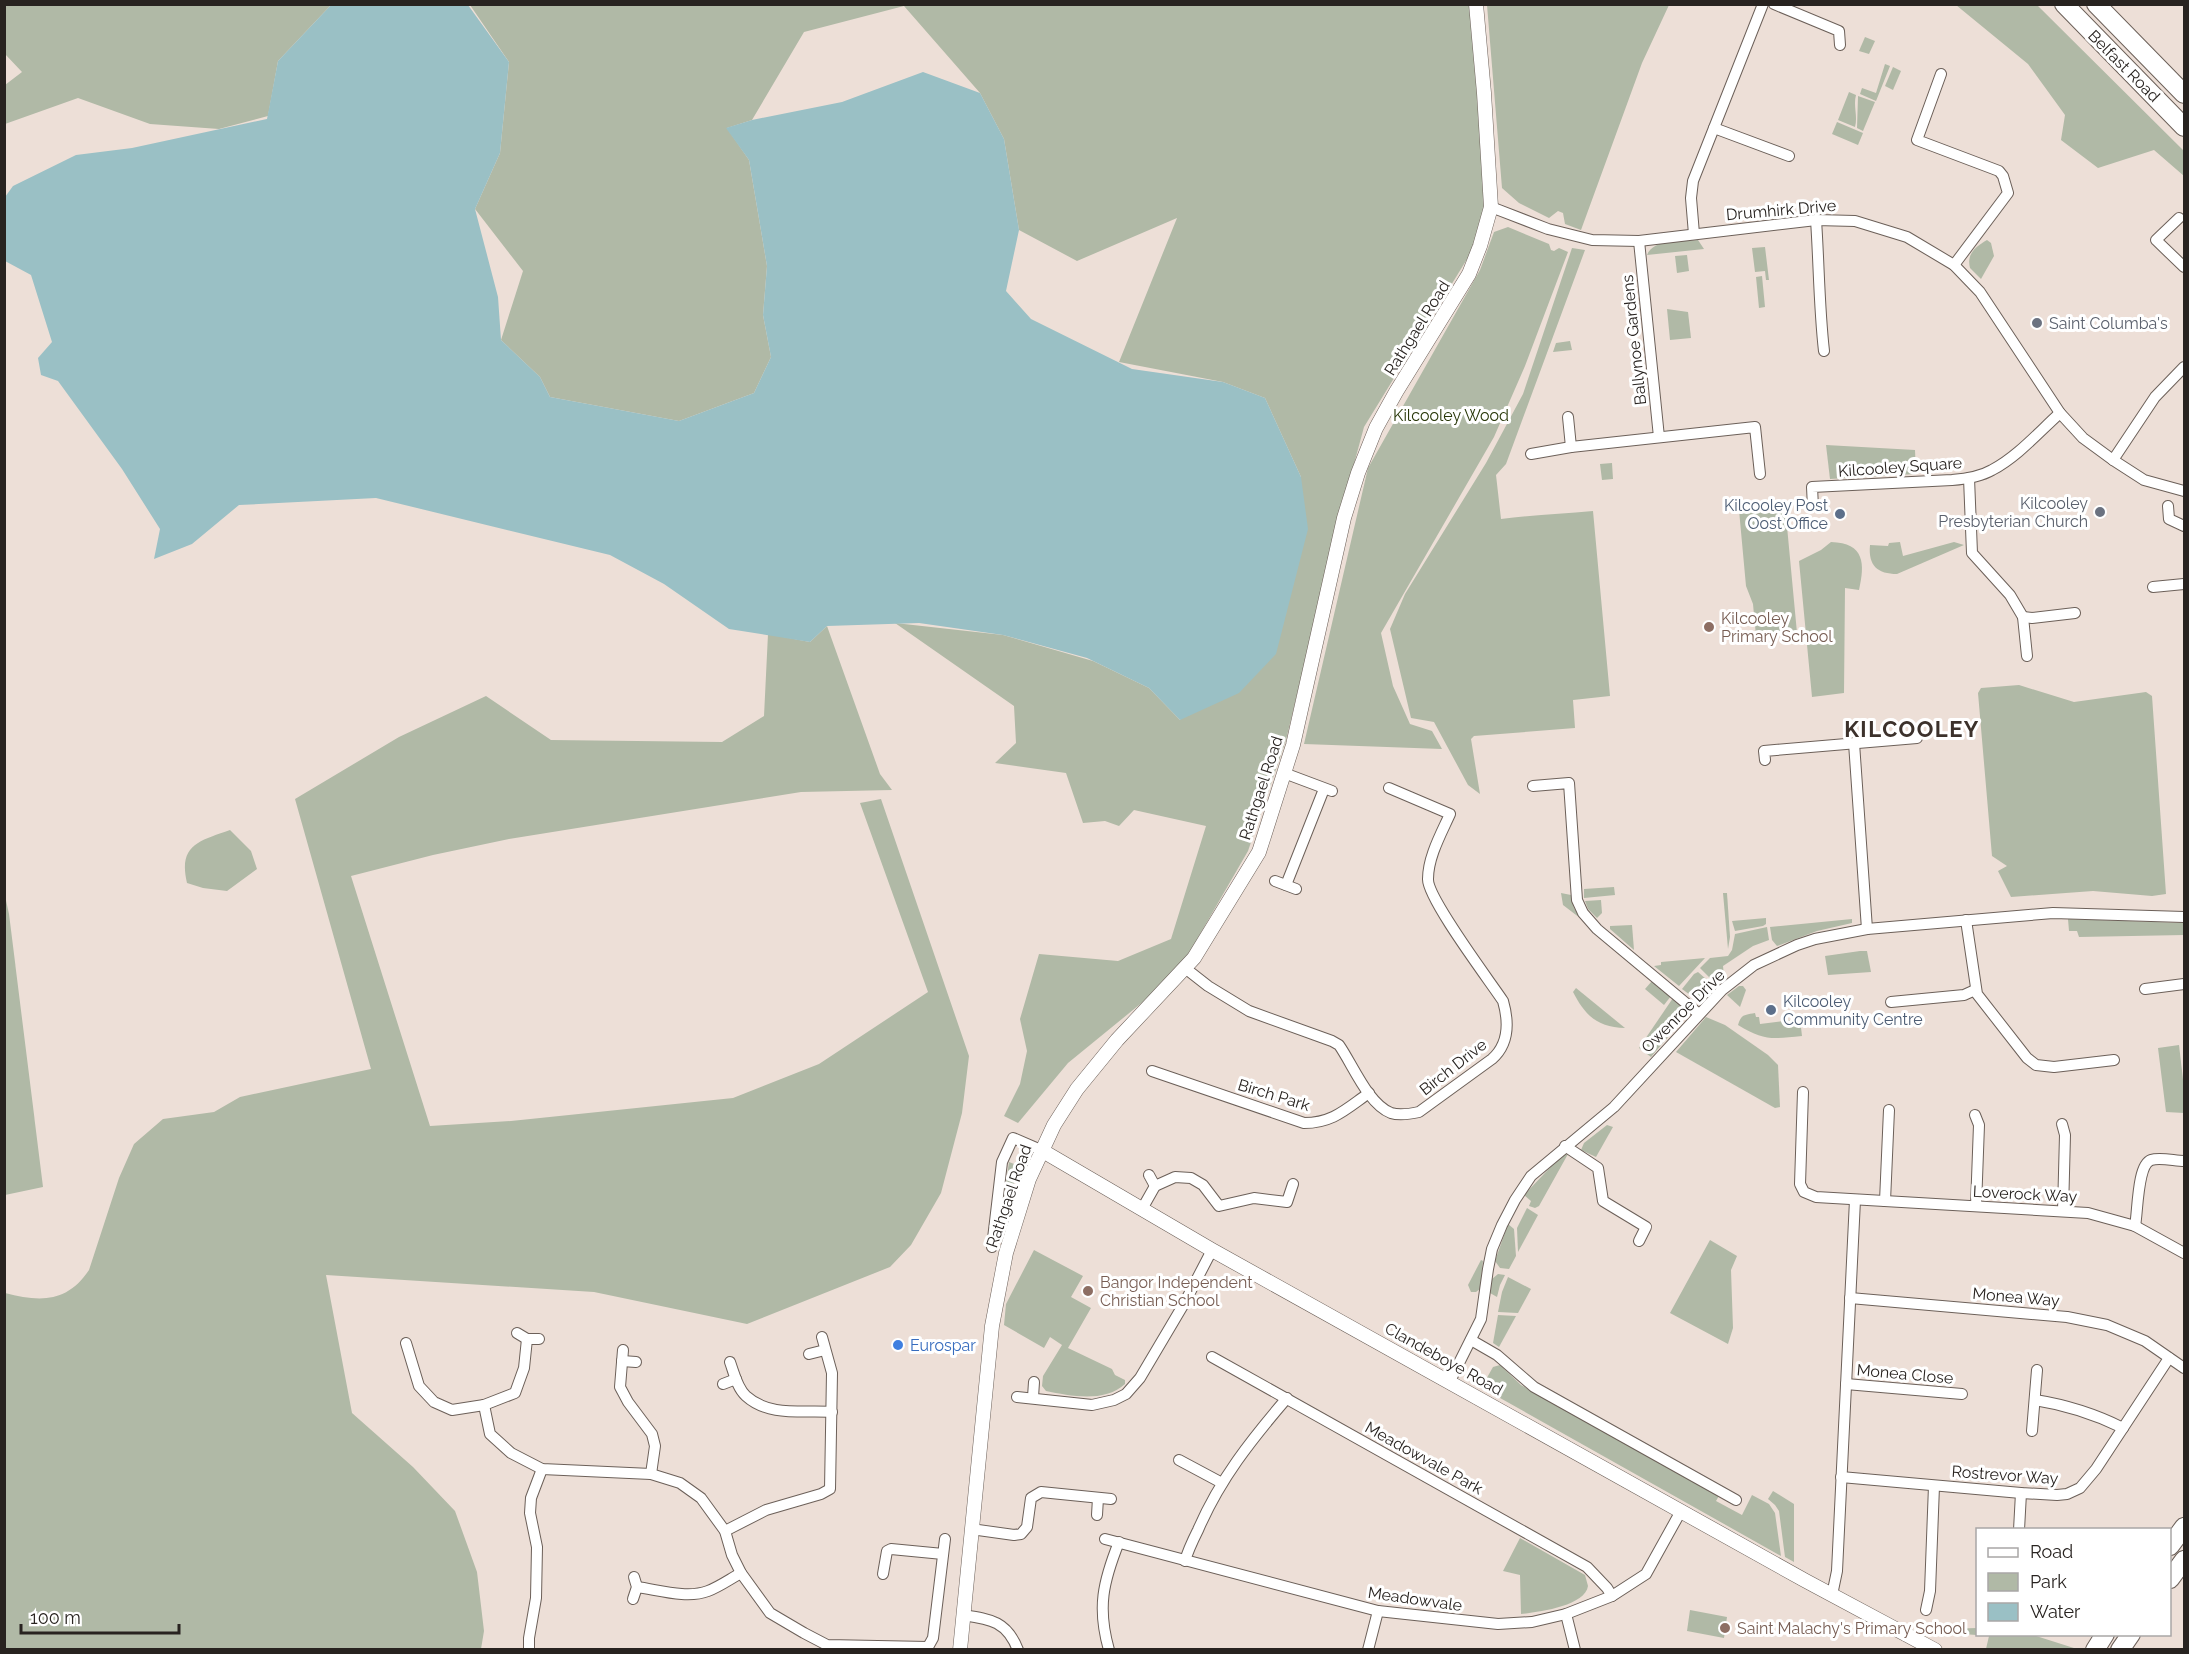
<svg xmlns="http://www.w3.org/2000/svg" width="2189" height="1654" font-family="Raleway,sans-serif">
<rect width="100%" height="100%" fill="#eddfd7"/>
<g fill="#b0b9a6">
<polygon points="5,5 331,5 278,61 268,116 219,129 150,124 78,98 5,124 5,85 22,72 5,54"/>
<polygon points="470,5 1470,5 1487,202 1472,251 1364,427 1341,512 1286,740 1248,851 1177,974 1068,1063 1018,1123 1004,1116 1020,1084 1027,1051 1020,1019 1039,954 1118,961 1171,939 1206,826 1134,810 1119,826 1105,821 1083,823 1066,773 995,763 1016,743 1014,706 895,623 1003,635 1093,661 1149,688 1180,720 1301,477 1265,398 1223,382 1119,362 1177,218 1077,261 1019,230 1004,139 980,93 904,6 804,32 752,120 727,128 749,160 767,266 763,315 771,357 754,393 679,421 550,397 540,377 501,340 523,271 475,209 500,153 509,62"/>
<polygon points="1487,5 1669,5 1642,63 1581,230 1565,224 1563,213 1558,211 1549,218 1519,203 1502,188"/>
<polygon points="1956,5 2037,5 2184,151 2184,176 2154,150 2098,168 2061,140 2065,115 2028,64"/>
<polygon points="1865,37 1875,41 1869,54 1859,51"/>
<polygon points="1885,64 1890,66 1876,101 1860,94 1862,88 1876,93"/>
<polygon points="1893,67 1901,71 1893,90 1885,86"/>
<path d="M 1849,92 L 1856,95 C 1853,106 1858,116 1855,127 L 1838,120 Z"/>
<polygon points="1858,96 1875,102 1863,131 1857,128"/>
<polygon points="1837,122 1863,133 1858,145 1832,134"/>
<polygon points="1508,227 1549,244 1551,250 1554,251 1559,248 1568,252 1525,366 1494,437 1381,633 1393,686 1410,724 1432,731 1442,749 1304,744 1368,468 1480,270 1494,232"/>
<path d="M 1698,240 L 1704,249 L 1647,255 C 1654,238 1682,241 1698,240 Z"/>
<path d="M 1987,240 L 1991,243 L 1994,256 L 1981,279 L 1970,268 C 1966,253 1977,246 1987,240 Z"/>
<polygon points="1765,247 1769,280 1766,280 1765,271 1755,272 1752,248"/>
<path d="M 1572,248 L 1585,250 L 1506,464 L 1496,475 L 1501,519 C 1532,515 1562,514 1593,511 L 1610,696 L 1573,700 L 1575,728 L 1474,736 L 1471,739 L 1480,794 L 1468,785 L 1434,722 L 1411,718 L 1390,629 L 1405,594 L 1486,463 L 1523,394 Z"/>
<polygon points="1687,255 1689,271 1677,273 1675,256"/>
<polygon points="1762,276 1765,307 1759,308 1756,277"/>
<polygon points="1667,309 1688,312 1691,338 1670,340"/>
<polygon points="1570,341 1572,350 1553,352 1556,343"/>
<polygon points="1826,445 1915,450 1916,474 1830,479"/>
<polygon points="1612,463 1613,479 1602,480 1600,464"/>
<polygon points="1785,505 1797,633 1756,636 1753,604 1746,586 1739,510"/>
<path d="M 1831,542 C 1865,543 1865,564 1859,590 L 1845,588 L 1844,693 L 1812,697 L 1799,561 L 1821,550 Z"/>
<path d="M 1900,542 L 1903,556 L 1954,542 L 1964,545 L 1897,574 C 1878,574 1868,566 1870,545 L 1888,546 L 1889,543 Z"/>
<path d="M 827,626 L 880,774 L 892,790 L 801,792 L 509,839 L 433,855 L 351,876 L 430,1126 L 511,1121 L 733,1098 L 819,1064 L 928,992 L 860,803 L 881,799 L 969,1056 L 962,1113 L 941,1193 L 911,1245 L 890,1267 L 747,1324 L 594,1292 L 326,1275 L 352,1413 L 413,1467 L 455,1511 L 477,1572 L 484,1631 L 481,1649 L 5,1650 L 5,1293 C 40,1302 67,1303 89,1270 L 119,1178 L 134,1144 L 163,1119 L 214,1112 L 240,1097 L 371,1069 L 295,799 L 399,737 L 486,696 L 551,740 L 722,742 L 764,716 L 768,634 L 810,642 Z"/>
<polygon points="2019,685 2074,702 2146,692 2152,696 2166,894 2152,896 2093,891 2011,897 1998,871 2007,866 1992,856 1978,693 1981,688"/>
<path d="M 230,830 L 251,851 L 257,869 L 227,891 L 203,888 L 187,883 C 178,845 199,841 230,830 Z"/>
<polygon points="1614,887 1615,895 1584,898 1584,889"/>
<polygon points="1561,893 1571,895 1574,908 1580,918 1563,905"/>
<polygon points="1723,893 1727,893 1730,937 1728,949"/>
<polygon points="5,896 9,914 43,1187 5,1195"/>
<polygon points="1601,900 1602,913 1597,918 1588,909 1585,901"/>
<polygon points="1766,918 1766,924 1763,926 1735,931 1732,921"/>
<polygon points="1852,919 1852,923 1817,931 1777,946 1772,940 1770,927"/>
<polygon points="2068,919 2184,923 2184,935 2079,937 2077,931 2069,931"/>
<polygon points="1632,925 1634,950 1610,929 1610,926"/>
<polygon points="1767,927 1769,940 1753,946 1723,966 1724,976 1719,981 1717,979 1713,981 1700,968 1710,958 1728,956 1732,950 1735,934"/>
<polygon points="1860,951 1867,951 1871,972 1828,975 1825,956"/>
<polygon points="1705,958 1679,986 1654,966 1661,965 1661,962"/>
<polygon points="1698,972 1714,986 1703,999 1697,1000 1682,989 1694,974"/>
<polygon points="1652,981 1671,996 1664,1005 1645,989"/>
<polygon points="1739,986 1743,986 1746,990 1740,1007 1727,995"/>
<path d="M 1576,988 L 1625,1028 C 1598,1027 1586,1017 1573,992 Z"/>
<polygon points="1673,998 1685,1008 1685,1017 1651,1057 1639,1048"/>
<path d="M 1755,1013 L 1756,1017 L 1759,1017 L 1760,1024 L 1800,1019 L 1802,1036 C 1772,1039 1764,1041 1738,1025 C 1741,1014 1745,1015 1755,1013 Z"/>
<polygon points="1706,1017 1725,1025 1768,1055 1778,1065 1780,1107 1775,1108 1676,1052"/>
<polygon points="2179,1045 2184,1088 2184,1113 2166,1112 2158,1048"/>
<polygon points="1607,1125 1613,1127 1596,1157 1581,1150 1584,1143"/>
<polygon points="1568,1154 1539,1206 1535,1208 1529,1206 1531,1201 1524,1195 1562,1155"/>
<polygon points="1009,1162 1019,1166 1004,1218 1001,1217"/>
<polygon points="1527,1208 1538,1215 1518,1252 1517,1228"/>
<polygon points="1508,1224 1514,1229 1516,1256 1509,1269 1500,1268 1495,1261"/>
<polygon points="1710,1240 1737,1256 1731,1270 1733,1328 1728,1344 1670,1313"/>
<path d="M 1034,1250 L 1083,1276 L 1071,1297 L 1091,1308 L 1068,1348 L 1112,1369 L 1115,1375 L 1125,1380 L 1125,1384 C 1104,1403 1071,1396 1046,1391 L 1042,1386 L 1043,1376 L 1062,1345 L 1050,1337 L 1044,1348 L 1004,1325 L 1006,1304 Z"/>
<polygon points="1481,1260 1483,1261 1480,1289 1476,1292 1471,1292 1468,1285"/>
<polygon points="1498,1274 1505,1275 1500,1285 1497,1297 1490,1293 1492,1279"/>
<polygon points="1508,1277 1531,1289 1518,1313 1498,1312 1502,1292"/>
<polygon points="1498,1315 1516,1316 1499,1347 1493,1343"/>
<polygon points="1500,1365 1521,1385 1720,1494 1716,1501 1742,1515 1752,1495 1769,1504 1775,1513 1781,1556 1484,1389 1484,1383 1493,1367"/>
<polygon points="1773,1491 1794,1504 1794,1562 1785,1557 1779,1511 1775,1505 1768,1499"/>
<path d="M 1520,1538 L 1585,1575 L 1588,1586 C 1585,1606 1539,1612 1521,1614 L 1520,1575 L 1503,1571 Z"/>
<polygon points="1690,1610 1727,1617 1724,1638 1687,1631"/>
<polygon points="1977,1628 1978,1634 2033,1635 2077,1649 1986,1649 1989,1636 1938,1632 1944,1629"/>
</g>
<polygon fill="#9ac0c5" points="331,5 468,5 509,62 500,153 475,209 498,297 501,340 540,377 550,397 679,421 754,393 771,357 763,315 767,266 749,160 726,128 752,120 842,102 923,72 980,93 1004,139 1019,230 1006,291 1031,319 1132,369 1223,382 1265,398 1301,477 1308,529 1276,654 1239,693 1180,720 1149,688 1087,658 1003,635 919,623 827,626 810,642 729,629 664,584 610,555 376,498 239,505 192,544 154,559 160,529 122,469 58,381 41,375 38,358 52,342 31,275 5,261 5,197 13,186 76,155 132,148 267,119 278,61"/>
<g fill="none" stroke-linecap="round" stroke-linejoin="round">
<g stroke="#6c6059" stroke-width="12">
<g id="minor">
<polyline points="1774,4 1839,31 1840,45"/>
<polyline points="1941,74 1917,140 1999,171 2003,176 2008,193 1954,265"/>
<polyline points="1714,128 1789,156"/>
<polyline points="1491,207 1548,229 1592,240 1639,241 1816,220 1855,221 1907,237 1954,265 1980,292 2060,413 2083,438 2113,460 2144,480 2184,491"/>
<polyline points="2179,218 2156,240 2184,267"/>
<path d="M 1816,220 C 1819,263 1819,307 1824,351"/>
<polyline points="1694,234 1691,198 1693,181 1763,4"/>
<polyline points="1639,241 1659,437"/>
<polyline points="1568,417 1571,447"/>
<polyline points="1531,454 1571,447 1755,427 1760,474"/>
<polyline points="2113,460 2155,397 2184,367"/>
<polyline points="1969,478 1972,553 2010,595 2023,617 2027,656"/>
<polyline points="2168,506 2169,519 2184,526"/>
<path d="M 1813,507 L 1812,487 L 1952,480 C 1965,479 1980,477 1992,470 C 2017,457 2039,432 2060,413"/>
<polyline points="2153,587 2184,584"/>
<polyline points="2023,617 2032,618 2075,613"/>
<polyline points="1854,743 1867,929"/>
<polyline points="1765,760 1764,751 1917,738"/>
<polyline points="1284,773 1332,791"/>
<polyline points="1533,786 1569,783 1577,900 1583,913 1597,929 1699,1014"/>
<polyline points="1275,881 1296,889"/>
<polyline points="1286,885 1324,789"/>
<polyline points="1966,920 1977,994 2027,1058 2036,1065 2054,1067 2114,1060"/>
<path d="M 1185,968 L 1208,986 L 1249,1011 L 1332,1041 L 1339,1045 C 1353,1065 1368,1104 1391,1113 C 1400,1116 1410,1114 1419,1112 L 1492,1059 C 1509,1044 1509,1022 1503,1001 C 1489,980 1427,898 1428,879 C 1428,857 1441,834 1450,814 L 1389,788"/>
<polyline points="2145,989 2184,984"/>
<polyline points="1891,1002 1964,995 1975,990"/>
<path d="M 1152,1071 L 1304,1123 C 1333,1123 1346,1109 1369,1093"/>
<polyline points="1803,1092 1800,1184 1804,1192 1816,1197 2088,1213 2135,1226 2184,1253"/>
<polyline points="1975,1115 1979,1125 1976,1206"/>
<polyline points="2062,1124 2065,1135 2063,1211"/>
<polyline points="1565,1146 1598,1168 1603,1201 1646,1227 1639,1241"/>
<polyline points="1149,1175 1155,1186"/>
<polyline points="1885,1201 1889,1110"/>
<polyline points="1142,1209 1155,1186 1175,1177 1191,1178 1203,1185 1219,1206 1254,1198 1287,1202 1293,1184"/>
<path d="M 2135,1226 C 2138,1212 2137,1165 2151,1160 C 2160,1157 2175,1161 2184,1161"/>
<polyline points="992,1247 1002,1162 1013,1138 1041,1150"/>
<polyline points="1850,1298 2067,1317 2107,1325 2145,1341 2184,1368"/>
<polyline points="517,1333 527,1339 539,1339"/>
<polyline points="1471,1340 1497,1355 1534,1387 1736,1500"/>
<polyline points="406,1343 419,1386 434,1402 452,1410 484,1405 515,1393 524,1368 527,1339"/>
<polyline points="623,1350 620,1387 628,1402 652,1434 655,1446 651,1474"/>
<polyline points="809,1354 825,1350"/>
<polyline points="1212,1357 1587,1567 1607,1588 1612,1596"/>
<polyline points="622,1361 636,1362"/>
<path d="M 730,1362 C 734,1373 737,1388 746,1396 C 769,1417 803,1410 832,1412"/>
<polyline points="1450,1381 1481,1319 1488,1269 1492,1249 1502,1225 1515,1200 1531,1176 1614,1107 1722,990 1754,965 1797,945 1815,939 1867,929 2053,913 2184,917"/>
<polyline points="723,1384 736,1379"/>
<polyline points="1846,1384 1962,1394"/>
<polyline points="1017,1397 1092,1405 1114,1400 1126,1394 1140,1378 1185,1302 1212,1250"/>
<polyline points="1033,1397 1034,1382"/>
<path d="M 2035,1400 C 2067,1405 2095,1414 2123,1428"/>
<polyline points="484,1405 490,1434 511,1453 542,1469 651,1474 680,1483 701,1498 725,1531 732,1555 741,1573 770,1613 804,1633 827,1645 928,1647 933,1638 945,1539"/>
<polyline points="2032,1431 2037,1370"/>
<polyline points="1179,1460 1222,1483"/>
<polyline points="1841,1477 2021,1493 2057,1495 2067,1494 2080,1488 2096,1469 2169,1358"/>
<polyline points="1097,1515 1098,1498"/>
<polyline points="971,1529 1014,1535 1021,1534 1027,1527 1031,1498 1041,1492 1111,1499"/>
<polyline points="2019,1530 2021,1493"/>
<polyline points="725,1531 766,1510 821,1494 830,1489 832,1373 822,1337"/>
<polyline points="1105,1539 1378,1611 1498,1624 1532,1622 1566,1614 1612,1596 1646,1574 1681,1511"/>
<path d="M 1185,1561 C 1188,1550 1193,1540 1198,1530 C 1220,1479 1251,1440 1287,1398"/>
<polyline points="883,1574 887,1551 891,1549 943,1554"/>
<path d="M 637,1587 C 659,1590 687,1599 708,1591 C 719,1587 730,1579 741,1573"/>
<polyline points="1832,1595 1837,1571 1855,1200"/>
<polyline points="633,1599 637,1587 634,1577"/>
<polyline points="1926,1610 1930,1591 1934,1486"/>
<polyline points="1566,1614 1575,1650"/>
<path d="M 963,1615 C 990,1619 1007,1621 1018,1650"/>
<polyline points="529,1650 529,1638 536,1598 537,1547 530,1513 531,1498 542,1469"/>
<path d="M 1109,1650 C 1097,1608 1103,1582 1119,1542"/>
<polyline points="1368,1650 1378,1611"/>
</g>
</g>
<g stroke="#6c6059" stroke-width="15">
<g id="tertiary">
<polyline points="1041,1150 1212,1250 1806,1581 1935,1650"/>
<polyline points="960,1650 992,1326 1006,1253 1029,1179 1054,1125 1077,1089 1117,1040 1194,958 1259,852 1293,745 1344,518 1358,473 1376,428 1396,392 1469,274 1480,246 1491,207 1484,93 1476,4"/>
</g>
</g>
<g stroke="#6c6059" stroke-width="20">
<g id="trunk">
<polyline points="2064,4 2184,127"/>
<polyline points="2096,4 2184,94"/>
<polyline points="2170,1546 2184,1527"/>
<polyline points="2170,1579 2184,1560"/>
<polyline points="2095,1650 2105,1634"/>
<polyline points="2120,1650 2131,1634"/>
</g>
</g>
<use href="#minor" stroke="#fff" stroke-width="10"/>
<use href="#tertiary" stroke="#fff" stroke-width="14"/>
<use href="#trunk" stroke="#fff" stroke-width="18"/>
</g>
<g fill="#6b7280" stroke="#fff" stroke-width="2">
<circle cx="2037" cy="323" r="6"/>
<circle cx="2100" cy="512" r="6"/>
</g>
<g fill="#5c6f8a" stroke="#fff" stroke-width="2">
<circle cx="1840" cy="514" r="6"/>
<circle cx="1771" cy="1010" r="6"/>
</g>
<g fill="#8d6e63" stroke="#fff" stroke-width="2">
<circle cx="1709" cy="627" r="6"/>
<circle cx="1088" cy="1291" r="6"/>
<circle cx="1725" cy="1628" r="6"/>
</g>
<circle fill="#3f7fe0" stroke="#fff" stroke-width="2" cx="898" cy="1345" r="6"/>
<g text-anchor="middle" dominant-baseline="central" stroke-width="6" stroke-linejoin="round" paint-order="stroke">
<g font-size="16" fill="#282320" stroke="#fff">
<text transform="translate(2124 66) rotate(45)">Belfast Road</text>
<text transform="translate(1781 210) rotate(-5)">Drumhirk Drive</text>
<text transform="translate(1417 328) rotate(-58)">Rathgael Road</text>
<text transform="translate(1634 340) rotate(-96)">Ballynoe Gardens</text>
<text transform="translate(1900 467) rotate(-4)">Kilcooley Square</text>
<text transform="translate(1261 788) rotate(-72)">Rathgael Road</text>
<text transform="translate(1683 1011) rotate(-45)">Owenroe Drive</text>
<text transform="translate(1453 1067) rotate(-38)">Birch Drive</text>
<text transform="translate(1274 1095) rotate(17)">Birch Park</text>
<text transform="translate(2025 1194) rotate(3)">Loverock Way</text>
<text transform="translate(1009 1196) rotate(-71)">Rathgael Road</text>
<text transform="translate(2016 1297) rotate(5)">Monea Way</text>
<text transform="translate(1444 1359) rotate(29)">Clandeboye Road</text>
<text transform="translate(1905 1374) rotate(5)">Monea Close</text>
<text transform="translate(1424 1458) rotate(29)">Meadowvale Park</text>
<text transform="translate(2005 1475) rotate(4)">Rostrevor Way</text>
<text transform="translate(1415 1599) rotate(8)">Meadowvale</text>
</g>
<g font-size="16" fill="#5b616d" stroke="#fff" text-anchor="start">
<text x="2049" y="323">Saint Columba's</text>
<text x="2088" y="503" text-anchor="end">Kilcooley<tspan x="2088" dy="18">Presbyterian Church</tspan></text>
</g>
<g font-size="16" fill="#283708" stroke="#fff">
<text x="1451" y="415">Kilcooley Wood</text>
</g>
<g font-size="16" fill="#4e5e75" stroke="#fff" text-anchor="end">
<text x="1828" y="505">Kilcooley Post<tspan x="1828" dy="18">Oost Office</tspan></text>
<text x="1783" y="1001" text-anchor="start">Kilcooley<tspan x="1783" dy="18">Community Centre</tspan></text>
</g>
<g font-size="16" fill="#785e54" stroke="#fff" text-anchor="start">
<text x="1721" y="618">Kilcooley<tspan x="1721" dy="18">Primary School</tspan></text>
<text x="1100" y="1282">Bangor Independent<tspan x="1100" dy="18">Christian School</tspan></text>
<text x="1737" y="1628">Saint Malachy's Primary School</text>
</g>
<g font-size="16" fill="#366cbe" stroke="#fff" text-anchor="start">
<text x="910" y="1345">Eurospar</text>
</g>
<g font-size="22" font-weight="bold" letter-spacing="1.5" fill="#3c312b" stroke="#fff">
<text x="1912" y="729">KILCOOLEY</text>
</g>
</g>
<rect width="2189" height="1654" fill="none" stroke="#282320" stroke-width="12"/>
<rect x="1976" y="1528" width="195" height="108" fill="#ffffff" stroke="#a9a7a6" stroke-width="1.5"/>
<rect x="1988" y="1548" width="30" height="9" fill="#ffffff" stroke="#a9a7a6" stroke-width="1.5"/>
<text x="2030" y="1558" font-size="18" fill="#282320">Road</text>
<rect x="1988" y="1573" width="30" height="18" fill="#b0b9a6" stroke="#a9a7a6" stroke-width="1.5"/>
<text x="2030" y="1588" font-size="18" fill="#282320">Park</text>
<rect x="1988" y="1603" width="30" height="18" fill="#9ac0c5" stroke="#a9a7a6" stroke-width="1.5"/>
<text x="2030" y="1618" font-size="18" fill="#282320">Water</text>
<path d="M21 1624v9h158v-9" fill="none" stroke="#282320" stroke-width="3"/>
<text x="30" y="1624" font-size="18" fill="#282320" stroke="#ffffff" stroke-width="4.5" paint-order="stroke">100 m</text>
</svg>
